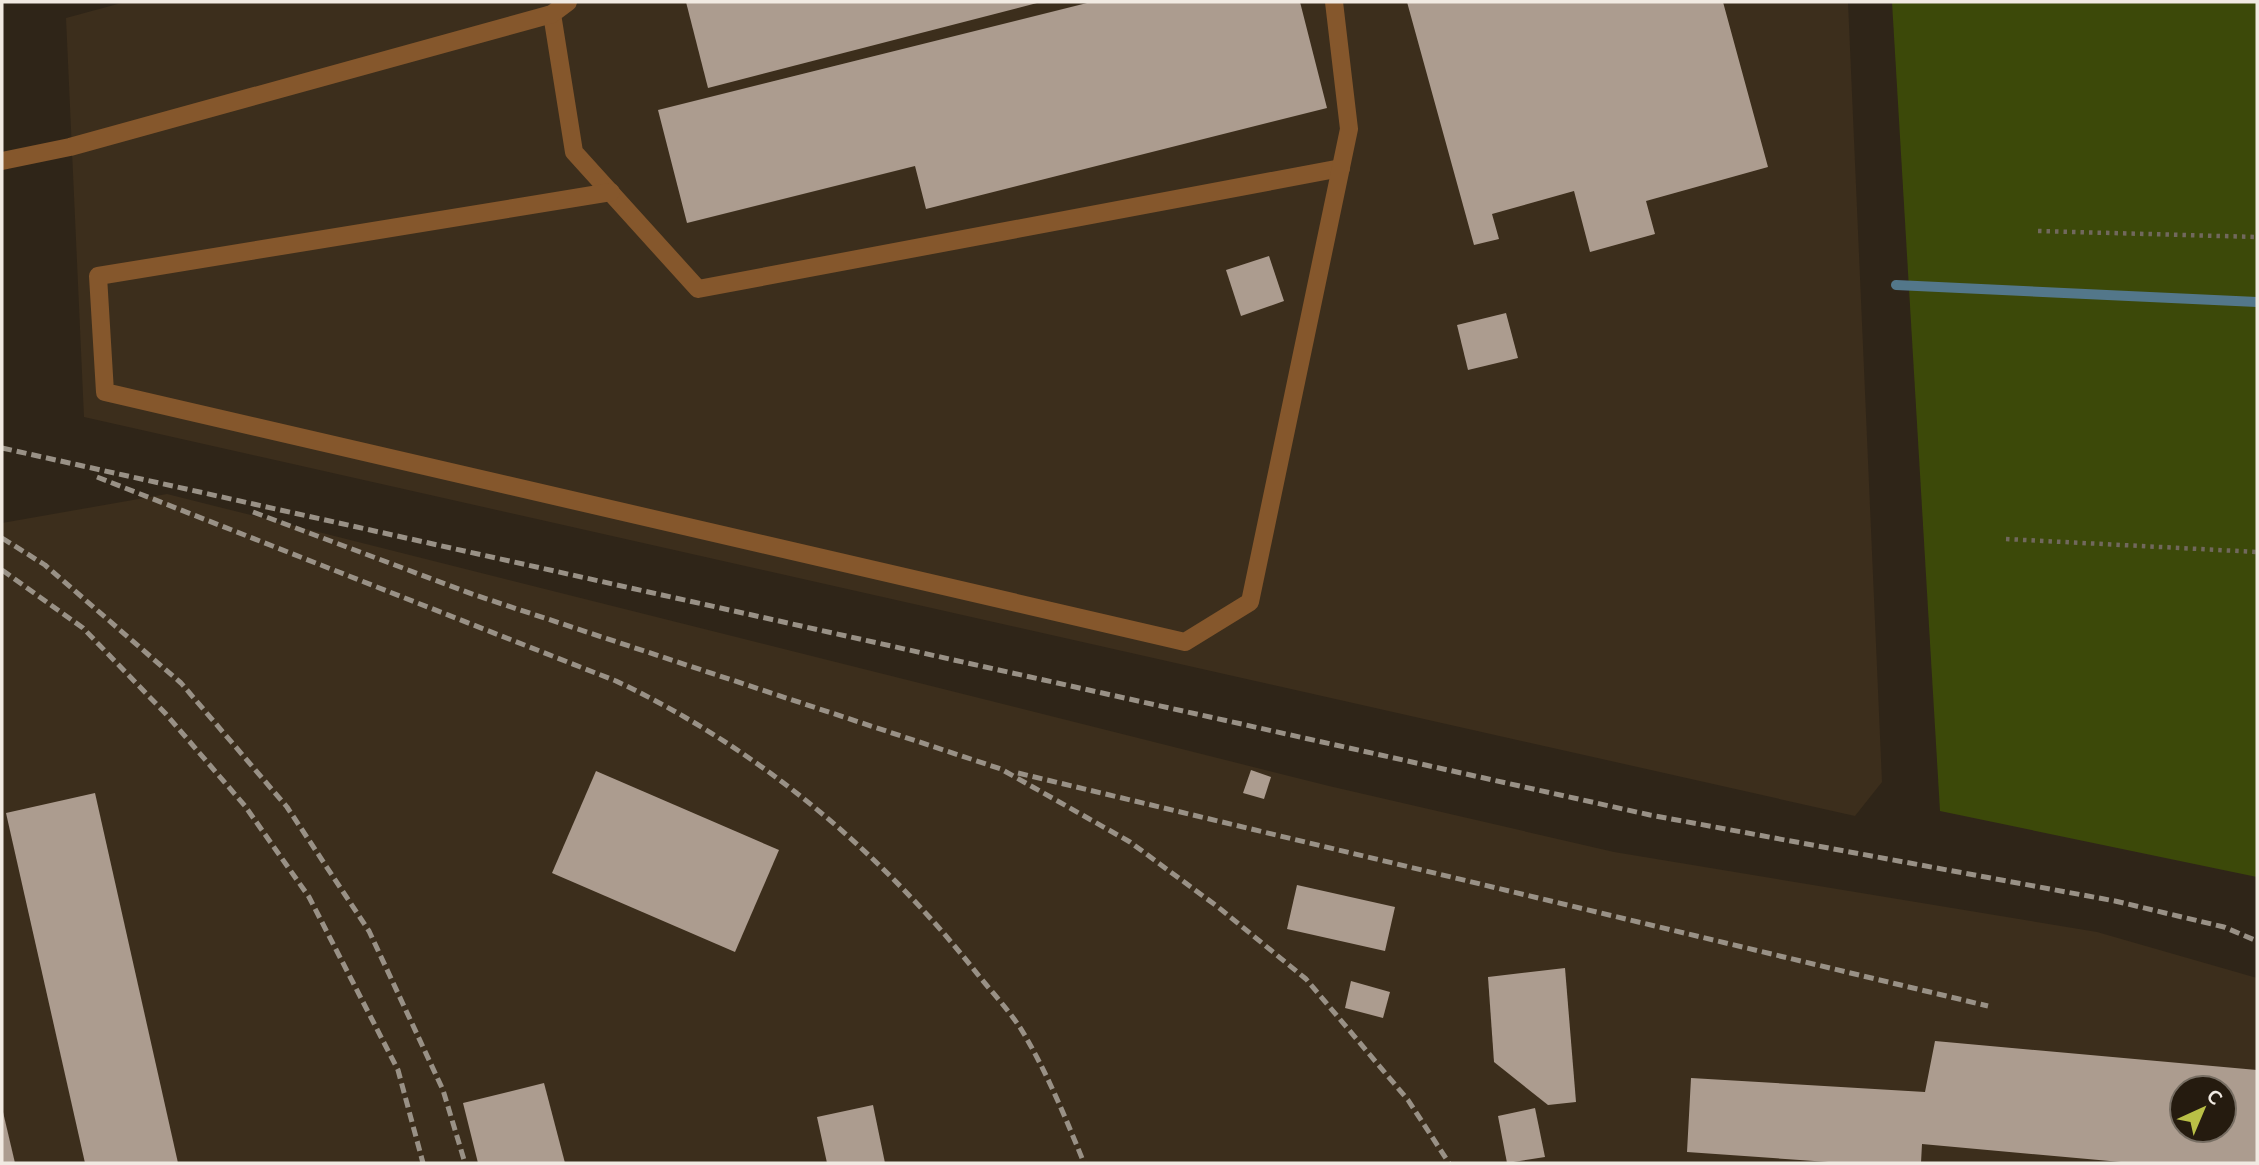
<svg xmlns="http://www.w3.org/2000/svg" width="2259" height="1165" font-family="Mulish,sans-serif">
<rect width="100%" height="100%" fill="#2f2518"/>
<g fill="#3c2e1c" fill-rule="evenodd">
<polygon points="125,2 1848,2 1882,782 1855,816 84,417 66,18"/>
<path d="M 167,494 L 1329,786 L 1614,852 L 2097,932 L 2257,978 L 2257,1163 L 2,1163 L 2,523 ZM 2182,1088 L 2224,1088 L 2224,1130 L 2182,1130 Z"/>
</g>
<polygon fill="#3c4909" points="1892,2 2257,2 2257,877 1940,811"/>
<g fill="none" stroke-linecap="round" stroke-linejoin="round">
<polyline stroke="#53778a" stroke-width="10" points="1896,285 2257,302"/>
</g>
<g fill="#ac9c8f" fill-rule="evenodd">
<polygon points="686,2 1037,2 1037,3 708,88"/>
<polygon points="1091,2 1300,2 1327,108 926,209 915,166 687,223 658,110"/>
<polygon points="1407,2 1723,2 1768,167 1646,201 1655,234 1590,252 1574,191 1492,214 1499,239 1474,245"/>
<polygon points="1269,256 1284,301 1241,316 1226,270"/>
<polygon points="1506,313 1518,358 1468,370 1457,325"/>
<polygon points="1251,770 1271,777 1264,799 1243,793"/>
<polygon points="596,771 779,850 735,952 552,873"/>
<polygon points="95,793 178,1163 85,1163 6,813"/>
<polygon points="1297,885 1395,907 1385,951 1287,929"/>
<polygon points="1565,968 1576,1102 1548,1105 1494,1062 1488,977"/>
<polygon points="1351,981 1390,992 1383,1018 1345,1008"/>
<path d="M 1935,1041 L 2257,1070 L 2257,1163 L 2132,1163 L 1922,1144 L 1921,1163 L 1843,1163 L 1687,1152 L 1691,1078 L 1925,1092 ZM 2182,1088 L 2224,1088 L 2224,1130 L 2182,1130 Z"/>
<polygon points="544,1083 565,1163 478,1163 463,1103"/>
<polygon points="873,1105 885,1163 827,1163 817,1117"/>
<polygon points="1535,1108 1545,1157 1507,1163 1498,1116"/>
<polygon points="2,1112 3,1112 15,1163 2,1163"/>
</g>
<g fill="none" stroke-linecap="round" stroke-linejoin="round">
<g stroke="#71685d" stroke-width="4.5" stroke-dasharray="3.5 5" stroke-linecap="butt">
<polyline points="2038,231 2257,237"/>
<polyline points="2006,539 2257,552"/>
</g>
<g stroke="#85572c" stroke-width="18">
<polyline points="552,14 574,152 698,289 1341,168"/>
<polyline points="2,161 70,147 552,14 568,2"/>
<polyline points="611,192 98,276 105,392 1185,642 1250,602 1349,129 1334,2"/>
</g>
<g stroke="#999186" stroke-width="5" stroke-dasharray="10 5" stroke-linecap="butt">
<polyline points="2,448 1650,815 2115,901 2224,927 2257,941"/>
<path d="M 97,477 L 616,681 C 756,747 879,850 975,971 C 990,990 1008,1009 1021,1029 C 1046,1070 1066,1119 1084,1163"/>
<polyline points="253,512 475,595 1001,769 1130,842 1218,907 1306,979 1408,1100 1449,1163"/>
<polyline points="2,538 45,565 181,683 287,807 369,931 443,1090 465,1163"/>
<polyline points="2,570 83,628 165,713 245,806 309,897 398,1070 423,1163"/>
<polyline points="1018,773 1988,1006"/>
</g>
</g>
<rect width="2259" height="1165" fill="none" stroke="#f1eae2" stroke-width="7"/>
<g transform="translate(2203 1109) rotate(44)"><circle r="33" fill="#251b0f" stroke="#776e63" stroke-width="2"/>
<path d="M0-5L12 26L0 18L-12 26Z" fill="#bac046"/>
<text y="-10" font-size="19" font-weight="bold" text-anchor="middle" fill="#f1eae2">С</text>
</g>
</svg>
